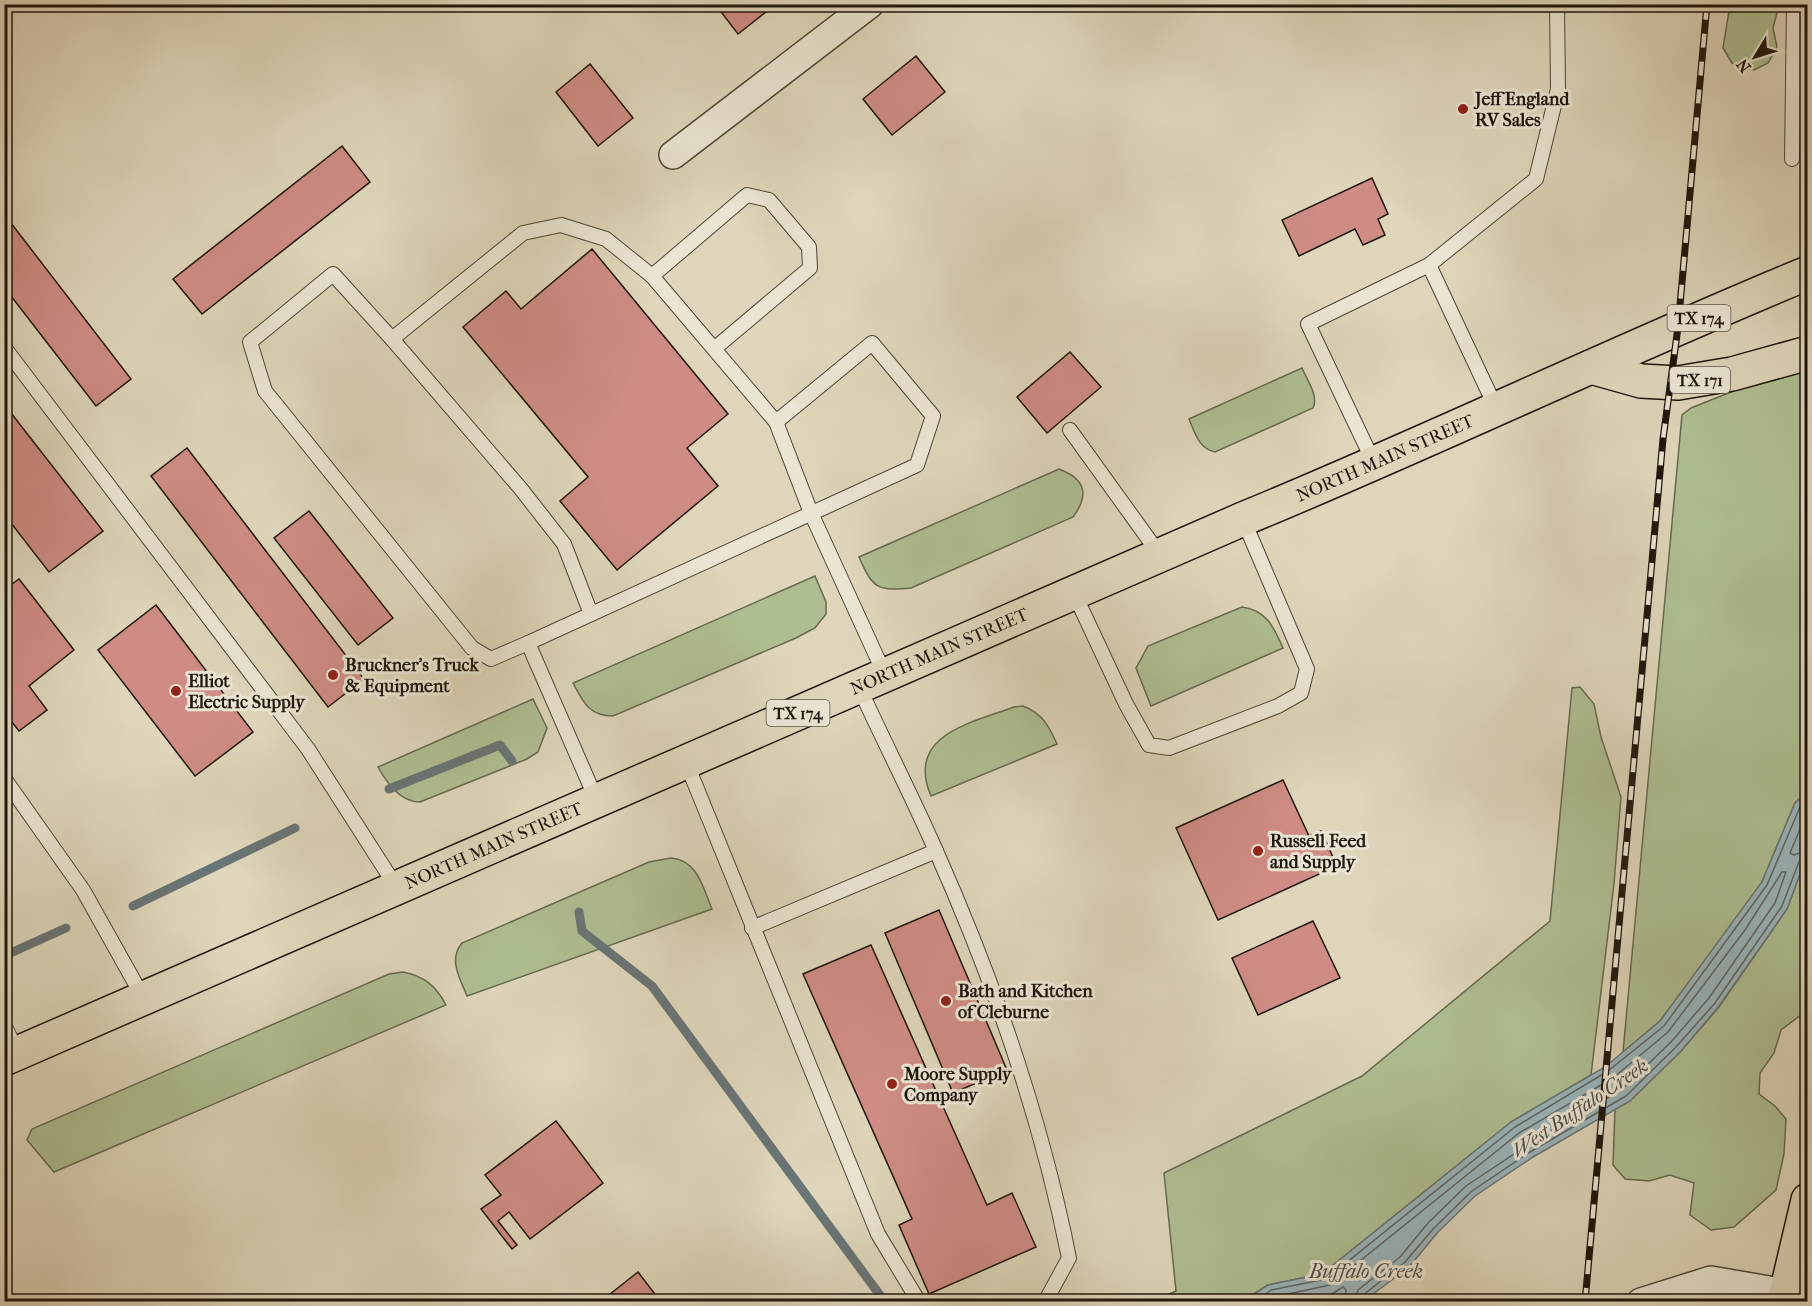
<svg xmlns="http://www.w3.org/2000/svg" width="1812" height="1306" font-family="'IM FELL French Canon',serif">
<rect width="100%" height="100%" fill="#ded5ba"/>
<filter id="stains"><feTurbulence type="fractalNoise" baseFrequency=".00333" numOctaves="4"/><feColorMatrix values="0 0 0 0 .2 0 0 0 0 .09 0 0 0 0 .02 0 0 0 .5 -.17"/></filter>
<radialGradient id="worn" r=".72"><stop offset=".6" stop-color="#630" stop-opacity="0"/><stop offset="1" stop-color="#630" stop-opacity=".3"/></radialGradient>
<g fill="#aebe92" stroke="#666a50" stroke-width="1.5">
<polygon points="1730,5 1779,5 1773,28 1777,47 1768,63 1754,70 1732,63 1723,48"/>
<path d="M 1302,368 C 1307,380 1319,396 1313,408 L 1215,452 C 1199,449 1195,433 1189,419 Z"/>
<polygon points="1807,368 1807,792 1795,803 1762,882 1734,923 1660,1021 1623,1052 1682,415 1691,408 1771,376"/>
<path d="M 1059,469 C 1085,479 1090,494 1073,517 L 911,588 C 877,591 873,589 859,557 Z"/>
<path d="M 815,576 L 826,602 L 826,614 L 815,628 L 796,638 L 613,716 C 589,716 583,702 573,683 Z"/>
<path d="M 1242,607 C 1266,610 1274,627 1283,648 L 1151,706 L 1136,668 L 1148,646 Z"/>
<polygon points="1580,687 1594,704 1601,737 1621,797 1614,884 1591,1075 1511,1122 1322,1274 1268,1285 1243,1301 1152,1302 1176,1291 1164,1173 1362,1076 1550,921 1572,688"/>
<path d="M 533,699 L 547,728 L 538,752 L 527,759 L 420,802 C 400,802 387,783 378,767 Z"/>
<path d="M 1023,706 C 1042,713 1049,726 1057,744 L 931,796 C 905,735 971,723 1014,707 Z"/>
<polygon points="1807,855 1808,998 1805,1012 1781,1030 1774,1053 1760,1073 1759,1094 1775,1106 1786,1119 1784,1154 1776,1190 1734,1227 1711,1230 1690,1215 1694,1183 1670,1175 1649,1181 1625,1179 1613,1165 1615,1109 1630,1101 1681,1051 1719,1007 1787,909"/>
<path d="M 671,858 C 698,860 703,888 712,909 L 467,996 C 460,978 448,960 462,943 L 649,862 Z"/>
<path d="M 403,972 C 424,976 436,986 446,1005 L 54,1172 L 27,1140 L 32,1129 L 389,974 Z"/>
</g>
<polygon fill="#9ab5bc" stroke="#697576" stroke-width="1.5" points="1807,792 1807,855 1787,909 1719,1006 1681,1051 1630,1101 1533,1157 1475,1196 1438,1232 1410,1266 1364,1301 1243,1301 1268,1285 1322,1274 1511,1122 1605,1067 1660,1021 1762,882 1795,803"/>
<g fill="none" stroke-linecap="round" stroke-linejoin="round">
<g stroke="#5c6664" stroke-width="1.5">
<polyline points="1808,810 1790,853 1794,855 1808,850"/>
<polyline points="1254,1302 1271,1290 1326,1279 1515,1127 1608,1071 1664,1026 1767,885 1800,807 1808,800"/>
<polyline points="1267,1302 1274,1297 1330,1285 1519,1133 1613,1078 1668,1032 1745,930 1782,872 1786,872 1775,903 1709,998 1671,1042 1621,1090 1526,1146 1466,1186 1428,1223 1400,1257 1358,1290 1354,1302"/>
<polyline points="1299,1302 1330,1295 1343,1287 1346,1290 1345,1302"/>
<polyline points="1361,1302 1363,1295 1405,1262 1434,1228 1472,1191 1530,1152 1626,1096 1676,1047 1715,1003 1782,906 1799,862 1808,858"/>
</g>
<g stroke="#697576" stroke-width="9">
<polyline points="389,789 500,745 512,761"/>
<polyline points="133,906 295,828"/>
<polyline points="579,912 582,931 652,986 885,1302"/>
<polyline points="6,955 66,928"/>
</g>
</g>
<g fill="#ce8c84" stroke="#1f160d" stroke-width="1.5">
<polygon points="715,4 776,4 738,34"/>
<polygon points="916,56 945,92 892,135 863,99"/>
<polygon points="590,64 633,118 598,146 556,92"/>
<polygon points="342,146 370,182 202,314 173,279"/>
<polygon points="1372,178 1388,214 1378,219 1385,235 1363,245 1355,229 1299,256 1282,220"/>
<polygon points="4,214 131,379 96,406 4,287"/>
<polygon points="592,249 728,414 687,448 718,486 617,570 560,501 588,477 463,327 506,291 521,309"/>
<polygon points="1070,352 1101,387 1047,433 1017,397"/>
<polygon points="4,404 103,531 49,572 4,514"/>
<polygon points="187,448 364,679 328,707 151,476"/>
<polygon points="309,511 393,618 358,645 274,538"/>
<polygon points="19,579 74,650 29,686 47,710 19,731 4,712 4,621 7,619 4,615 4,590"/>
<polygon points="156,605 253,732 195,776 98,650"/>
<polygon points="1283,780 1309,836 1321,831 1337,866 1218,920 1176,828"/>
<polygon points="939,910 1007,1070 953,1093 885,933"/>
<polygon points="1313,921 1340,978 1258,1015 1232,958"/>
<polygon points="871,945 987,1205 1012,1193 1036,1247 929,1294 899,1225 912,1219 803,974"/>
<polygon points="556,1121 603,1183 530,1239 509,1212 498,1221 517,1245 512,1249 481,1209 501,1195 485,1175"/>
<polygon points="638,1272 661,1302 600,1302"/>
</g>
<g fill="none" stroke-linecap="round" stroke-linejoin="round">
<g stroke="#4f4638" stroke-width="16">
<g id="lane">
<polyline points="1792,159 1794,4"/>
<polyline points="1429,265 1497,410"/>
<polyline points="392,339 521,489 564,544 591,614"/>
<polyline points="4,347 308,749 397,888"/>
<polyline points="776,422 811,513 885,675"/>
<polyline points="1070,430 1160,555"/>
<polyline points="1375,465 1308,324 1429,265 1536,179 1558,89 1557,4"/>
<polyline points="1074,593 1126,704 1149,745 1169,748 1278,706 1301,693 1307,669 1243,519"/>
<polyline points="528,643 491,659 472,648 265,391 250,342 333,274 392,339 523,233 561,225 606,239 652,276"/>
<path d="M 859,687 C 884,742 912,796 936,851 C 994,981 1041,1118 1069,1258 L 1045,1302"/>
<polyline points="686,762 878,1234 919,1302"/>
<polyline points="4,778 83,890 144,999"/>
<polyline points="597,801 528,643 917,465 933,416 872,343 776,422 652,276 747,195 769,200 809,247 810,268 714,349"/>
<polyline points="752,928 936,851"/>
<polyline points="4,1025 18,1053"/>
</g>
</g>
<g stroke="#4f4638" stroke-width="30">
<g id="street">
<polyline points="673,155 870,4"/>
<polyline points="1641,1302 1711,1280 1786,1293"/>
</g>
</g>
<g stroke="#1f160d" stroke-width="36">
<g id="primary">
<polyline points="1591,367 1641,381 1678,383 1732,374 1808,353"/>
<path id="s1" d="M 4,1059 L 1243,519 C 1433,441 1618,351 1808,273"/>
<polyline points="1784,1302 1808,1200"/>
</g>
</g>
<use href="#lane" stroke="#eae4d2" stroke-width="14"/>
<use href="#street" stroke="#eae4d2" stroke-width="27"/>
<use href="#primary" stroke="#ded5ba" stroke-width="33"/>
<g stroke="#1f160d" stroke-width="7">
<polyline id="rail" points="1585,1302 1663,439 1678,327 1707,4"/>
</g>
<use href="#rail" stroke="#eae4d2" stroke-width="4.5" stroke-dasharray="14" stroke-linecap="butt"/>
</g>
<g fill="#8f2418" stroke="#eae4d2" stroke-width="2">
<circle cx="1463" cy="109" r="6"/>
<circle cx="333" cy="675" r="6"/>
<circle cx="176" cy="691" r="6"/>
<circle cx="1258" cy="851" r="6"/>
<circle cx="946" cy="1001" r="6"/>
<circle cx="892" cy="1084" r="6"/>
</g>
<g text-anchor="middle" dominant-baseline="central" stroke-width="6" stroke-linejoin="round" paint-order="stroke">
<g fill="#eae4d2" stroke="#5c5448" stroke-width="1.5">
<rect x="1667.5" y="305" width="63" height="26" rx="4.5"/>
<rect x="1670" y="367" width="60" height="26" rx="4.5"/>
<rect x="766.5" y="700" width="63" height="26" rx="4.5"/>
</g>
<g font-size="16" font-weight="bold" fill="#1f160d">
<text x="1699" y="318">TX 174</text>
<text x="1700" y="380">TX 171</text>
<text x="798" y="713">TX 174</text>
</g>
<g font-size="18" font-weight="bold" fill="#1f160d" stroke="#eae4d2" text-anchor="start">
<text x="1475" y="99">Jeff England<tspan x="1475" dy="21">RV Sales</tspan></text>
<text x="345" y="665">Bruckner's Truck<tspan x="345" dy="21">&amp; Equipment</tspan></text>
<text x="188" y="681">Elliot<tspan x="188" dy="21">Electric Supply</tspan></text>
<text x="1270" y="841">Russell Feed<tspan x="1270" dy="21">and Supply</tspan></text>
<text x="958" y="991">Bath and Kitchen<tspan x="958" dy="21">of Cleburne</tspan></text>
<text x="904" y="1074">Moore Supply<tspan x="904" dy="21">Company</tspan></text>
</g>
<g font-size="18" fill="#1f160d" stroke="#eae4d2">
<text stroke="none"><textPath href="#s1" startOffset="1506">NORTH MAIN STREET</textPath></text>
<text stroke="none"><textPath href="#s1" startOffset="1020">NORTH MAIN STREET</textPath></text>
<text stroke="none"><textPath href="#s1" startOffset="534">NORTH MAIN STREET</textPath></text>
</g>
<g font-size="20" font-style="italic" fill="#4a4e4a" stroke="#eae4d2">
<text transform="translate(1580 1108) rotate(-34)">West Buffalo Creek</text>
<text x="1366" y="1271">Buffalo Creek</text>
</g>
</g>
<rect width="1812" height="1306" fill="none" stroke="#ded5ba" stroke-width="24"/>
<rect x="6" y="6" width="1800" height="1294" fill="none" stroke="#1f160d" stroke-width="3"/>
<rect x="12" y="12" width="1788" height="1282" fill="none" stroke="#1f160d" stroke-width="1.5"/>
<g transform="translate(1755 57) rotate(232)" stroke="#eae4d2" stroke-width="4.5" paint-order="stroke">
<path d="M0-4.5L10 22L0 15L-10 22Z" fill="#1f160d"/>
<text y="-9" font-size="16" font-weight="bold" text-anchor="middle" fill="#1f160d">N</text>
</g>
<rect width="100%" height="100%" filter="url(#stains)"/>
<rect width="100%" height="100%" fill="url(#worn)"/>
</svg>
